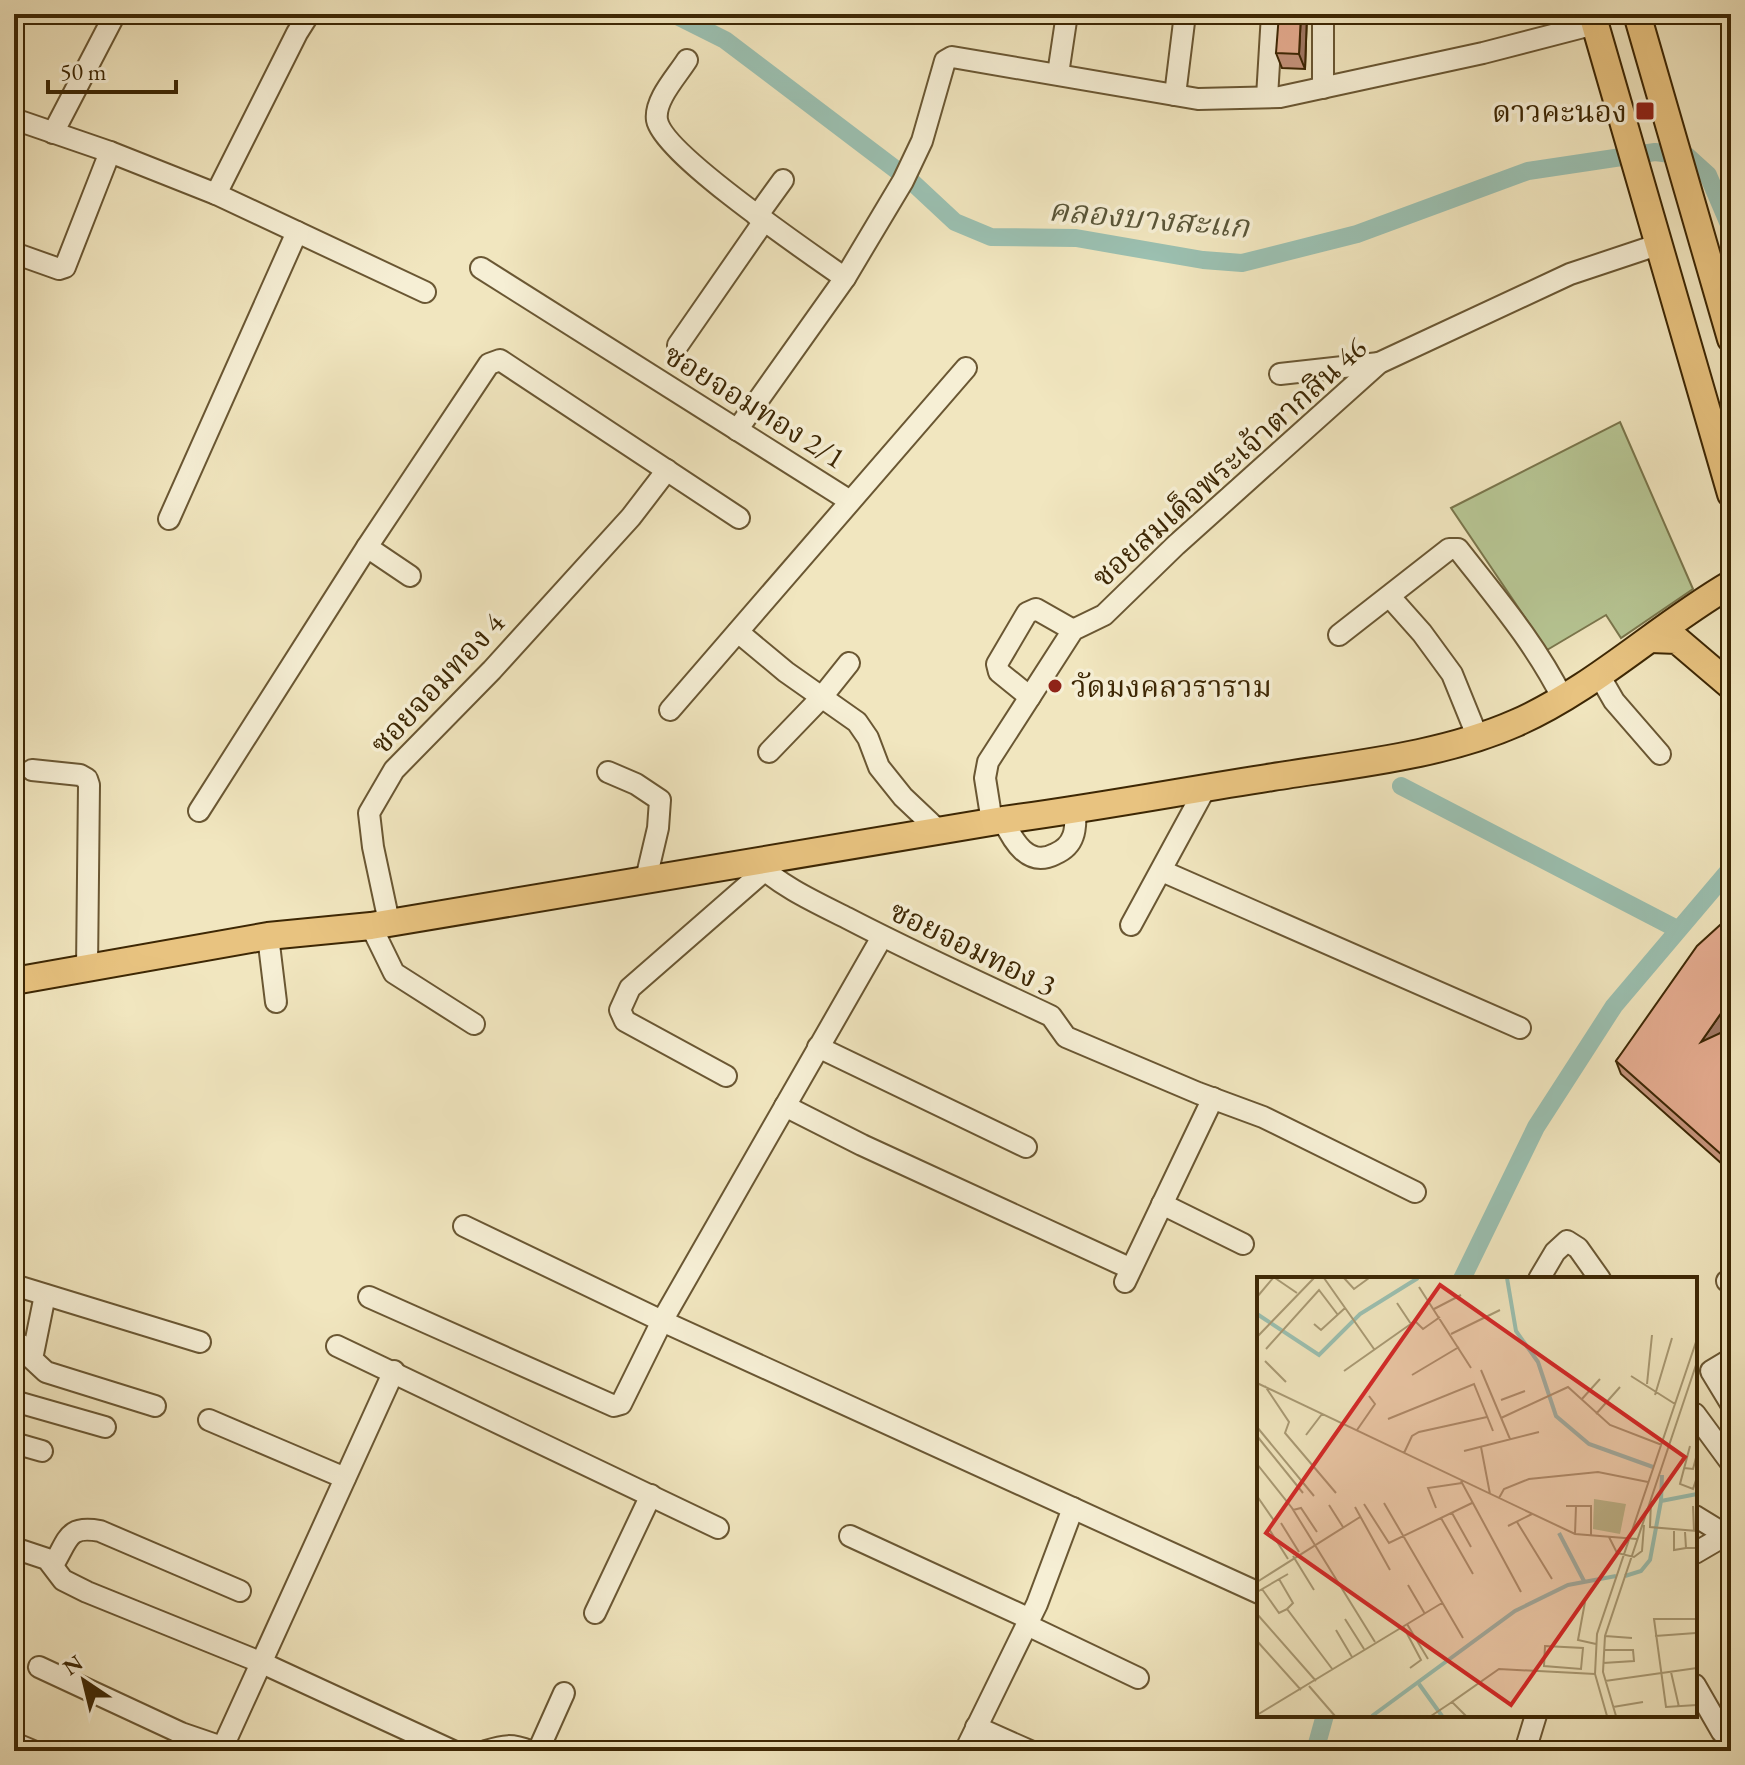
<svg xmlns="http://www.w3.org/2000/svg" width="1745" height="1765" font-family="'EB Garamond','Noto Serif Thai',serif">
<rect width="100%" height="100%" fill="#f1e6bf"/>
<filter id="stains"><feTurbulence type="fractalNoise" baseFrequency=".0025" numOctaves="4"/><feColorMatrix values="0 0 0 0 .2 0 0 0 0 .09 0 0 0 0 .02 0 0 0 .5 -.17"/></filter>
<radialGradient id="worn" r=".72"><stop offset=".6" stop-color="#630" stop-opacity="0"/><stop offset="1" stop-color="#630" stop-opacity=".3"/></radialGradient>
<polygon fill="#b7c694" stroke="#7a764c" stroke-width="2" points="1620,422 1693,589 1621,638 1606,615 1547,650 1451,508"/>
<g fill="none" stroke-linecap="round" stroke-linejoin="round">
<g stroke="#9bc0b1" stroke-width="18">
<polyline points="673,14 725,40 911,181 955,222 991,237 1076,238 1203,260 1242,263 1357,234 1528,171 1655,152 1687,156 1708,175 1731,229"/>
<polyline points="1401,786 1677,929"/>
<polyline points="1462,1279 1536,1127 1614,1006 1731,868"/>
<polyline points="1315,1751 1325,1715"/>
</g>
<g stroke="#6a5733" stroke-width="24">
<g id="minor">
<polyline points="1323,14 1323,88"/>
<path d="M 687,60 C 677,76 654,100 657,120 C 663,154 811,254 845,278"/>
<polyline points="1058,74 1067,14"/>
<polyline points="1175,95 1185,14"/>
<polyline points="1267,97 1272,14"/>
<polyline points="14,119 110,152 216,194 425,292"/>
<polyline points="53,133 115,14"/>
<polyline points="216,194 297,33 309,14"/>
<polyline points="757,216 783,180"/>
<polyline points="14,253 59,269 65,267 110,152"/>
<polyline points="481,268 850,501"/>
<polyline points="678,345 764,221"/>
<polyline points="1280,374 1379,363"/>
<polyline points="737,430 845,278 903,181 922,141 945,61 952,57 1198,99 1280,97 1483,53 1595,24"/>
<polyline points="169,519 297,232"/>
<polyline points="367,547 410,576"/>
<polyline points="1390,597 1422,633 1452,674 1478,738"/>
<polyline points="738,632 786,672 857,722 868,738 879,767 903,797 940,832"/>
<path d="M 1339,635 L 1449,549 L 1458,549 C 1497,599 1535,643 1563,699"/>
<polyline points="1599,675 1614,701 1660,754"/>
<polyline points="1030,697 999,672 997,664 1027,613 1036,609 1073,630"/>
<polyline points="670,710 966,368"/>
<polyline points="769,752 821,698 849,663"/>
<polyline points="32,770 80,775 87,779 89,785 87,968"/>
<polyline points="608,772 636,784 660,800 658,828 646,879"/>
<polyline points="199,811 367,547 489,364 500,360 739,518"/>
<path d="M 1003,820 C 1013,841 1028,868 1055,854 C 1062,851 1070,845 1073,836 C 1076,829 1075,819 1076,810"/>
<polyline points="992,822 985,778 988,762 1073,630 1104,615 1176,545 1379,363 1570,274 1660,244"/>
<path d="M 754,861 C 780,886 815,902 847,918 C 914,953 983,984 1051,1016 L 1066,1037 L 1198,1093 L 1263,1117 L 1415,1192"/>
<polyline points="1162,871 1520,1028"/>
<polyline points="389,922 373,847 369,813 394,770 492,670 631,517 667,470"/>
<polyline points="1131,925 1206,787"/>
<polyline points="371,926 394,973 474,1024"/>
<polyline points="268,936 276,1002"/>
<polyline points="818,1047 1026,1147"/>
<polyline points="726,1076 625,1021 620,1010 630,988 764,871"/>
<polyline points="785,1106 862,1145 1125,1266"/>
<polyline points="1162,1204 1243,1244"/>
<polyline points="464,1226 662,1321 1259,1593"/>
<polyline points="1539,1279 1555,1252 1567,1241 1578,1248 1600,1279"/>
<polyline points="1727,1281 1731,1282"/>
<polyline points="1125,1282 1213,1098"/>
<polyline points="14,1285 200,1342"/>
<polyline points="45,1295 32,1359 46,1372 155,1406"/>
<polyline points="369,1297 614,1406 621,1404 662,1321 882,937"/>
<polyline points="14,1342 20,1344"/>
<polyline points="337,1346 718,1528"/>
<polyline points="1731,1359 1711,1371 1731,1404"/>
<polyline points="14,1401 105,1427"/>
<polyline points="1695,1414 1731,1463"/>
<polyline points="209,1420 345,1478"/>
<polyline points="14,1443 42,1451"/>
<polyline points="1695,1516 1726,1535"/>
<polyline points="850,1536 1030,1619"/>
<polyline points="14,1548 47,1559 63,1580 87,1592 260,1662 453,1751"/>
<polyline points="1695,1553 1731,1532"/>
<path d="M 53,1565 C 69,1539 67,1525 100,1531 L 240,1591"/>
<polyline points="595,1613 651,1495"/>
<polyline points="1027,1625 1138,1678"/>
<polyline points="39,1667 181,1733 222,1747"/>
<polyline points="1695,1685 1722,1732"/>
<polyline points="976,1727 1030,1751"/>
<polyline points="14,1743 33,1751"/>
<polyline points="221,1751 394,1371"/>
<path d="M 486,1751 C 504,1745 512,1744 530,1751"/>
<polyline points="538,1751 564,1693"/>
<polyline points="965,1751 1037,1604 1073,1508"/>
<polyline points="1525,1751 1536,1715"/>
</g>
</g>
<g stroke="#3d2704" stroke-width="30">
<g id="major">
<polyline points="1592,14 1731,494"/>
<polyline points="1637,14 1731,339"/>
<polyline points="1651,639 1677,640 1731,686"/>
<path d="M 14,981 L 268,936 L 371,926 L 1003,820 C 1094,808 1183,791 1273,777 C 1354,764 1441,756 1516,723 C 1595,688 1657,627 1731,584"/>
</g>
</g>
<use href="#minor" stroke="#f6efd5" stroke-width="20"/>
<use href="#major" stroke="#e8c380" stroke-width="26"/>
</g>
<g fill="#c4937b" stroke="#3d2704" stroke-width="2">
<polygon points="1307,14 1305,69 1282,68 1276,53"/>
<polygon points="1731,915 1731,1018 1721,1032 1731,1028 1731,1172 1621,1074 1616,1061"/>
</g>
<g fill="#a07864" stroke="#3d2704" stroke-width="2">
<polygon points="1301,14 1307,14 1305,69 1299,54"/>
<polygon points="1731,999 1731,1018 1706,1055 1701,1042"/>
</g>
<g fill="#e4ab8f" stroke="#3d2704" stroke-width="2">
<polygon points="1279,14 1301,14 1299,54 1276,53"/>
<polygon points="1731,915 1731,999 1701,1042 1731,1028 1731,1163 1616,1061 1697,946"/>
<polygon points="1731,1352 1731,1366 1725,1356"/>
</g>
<g fill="#8f2418" stroke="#f6efd5" stroke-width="3">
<rect x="1635" y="101" width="20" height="20" rx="4"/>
<circle cx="1055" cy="686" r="8"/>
</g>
<g text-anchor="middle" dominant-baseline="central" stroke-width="7" stroke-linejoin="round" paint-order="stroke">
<g font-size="30" fill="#3d2704" stroke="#f6efd5" text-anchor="end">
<text x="1627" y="111">ดาวคะนอง</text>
<text x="1071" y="686" text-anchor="start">วัดมงคลวราราม</text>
</g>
<g font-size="30" fill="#3d2704" stroke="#f6efd5">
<text transform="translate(755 406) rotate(32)">ซอยจอมทอง 2/1</text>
<text transform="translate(1229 462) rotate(-42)">ซอยสมเด็จพระเจ้าตากสิน 46</text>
<text transform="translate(437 683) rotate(-47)">ซอยจอมทอง 4</text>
<text transform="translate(973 948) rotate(26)">ซอยจอมทอง 3</text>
</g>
<g font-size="32" font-style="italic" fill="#595538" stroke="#f6efd5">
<text transform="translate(1149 218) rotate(5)">คลองบางสะแก</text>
</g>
</g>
<g transform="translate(1257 1277)">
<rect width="440" height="440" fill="#f1e6bf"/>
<path d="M 337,222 L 369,227 L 363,257 L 336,252 Z" fill="#b7c694"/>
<path fill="none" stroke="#9bc0b1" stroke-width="4" d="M 250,1 L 259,54 L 281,85 L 299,139 L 332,167 L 396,190M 0,37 L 62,78 L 103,37 L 161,1M 404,224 L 405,198M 302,256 L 327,304M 368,299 L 384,294 L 393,283 L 404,224 L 440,217M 162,407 L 185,439M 115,439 L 258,334 L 311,308 L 359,299"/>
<path fill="none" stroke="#a99a74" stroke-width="2" d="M 18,1 L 40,16M 67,1 L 117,72M 87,1 L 97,12 L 112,1M 162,10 L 214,91M 0,20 L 16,1M 140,26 L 154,47M 177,32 L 204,18M 57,47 L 64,53 L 88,31M 194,57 L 243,33M 0,60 L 57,1M 9,72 L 62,13 L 81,38M 8,84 L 29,105M 224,93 L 253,162M 87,94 L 158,44 L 166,52 L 183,40M 155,98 L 202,70M 374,99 L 418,127M 0,106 L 318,257 L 380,262M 390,107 L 395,58M 8,109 L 32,145 L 28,156 L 79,216M 398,118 L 415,61M 244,123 L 268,114M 324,123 L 343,102M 339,137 L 363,110M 244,141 L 311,110 L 353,148 L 405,168M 131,142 L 217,107 L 236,154M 0,150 L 57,219M 100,153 L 118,127 L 112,119M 49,158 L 65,137M 0,159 L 46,216M 433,169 L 423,207 L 436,212 L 440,200M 224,170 L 233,217M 207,174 L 282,155M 147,176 L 155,159 L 162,155 L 230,140M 0,187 L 35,231 L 118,365M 427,191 L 436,192 L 440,177M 204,204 L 264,315M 0,219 L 18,245M 242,221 L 247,212 L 272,202 L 341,195 L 391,205M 394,224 L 393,250 L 440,254M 127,226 L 206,361M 107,227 L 132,266 L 215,226M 72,228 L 86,250M 309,229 L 334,229 L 334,259M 436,229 L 437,254M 98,230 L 133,293M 179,231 L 171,211 L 205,206M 36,233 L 44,231 L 60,255M 195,236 L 214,270M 184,241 L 216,297M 260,245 L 295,302M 24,246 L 42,275M 251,249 L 275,237M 12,252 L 31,282M 417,254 L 417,273 L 429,271M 428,255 L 429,271 L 440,271M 318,257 L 319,229M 352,260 L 360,276 L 377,280 L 385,274 L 387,248M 36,279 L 57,313M 22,302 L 36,326 L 30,332M 0,305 L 103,240M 151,308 L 168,337M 5,312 L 22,336 L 30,332 L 76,393M 0,315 L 31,297M 328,325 L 321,363 L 339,367M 0,337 L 59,404M 88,342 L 107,372M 440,342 L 397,342 L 409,430 L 440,428M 150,347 L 171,382M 146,349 L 164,383 L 153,391M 79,353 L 95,380M 348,359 L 375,361M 398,359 L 439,356M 0,364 L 44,413M 288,369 L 326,371 L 324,392 L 287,389 ZM 346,386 L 377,384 L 376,373 L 348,373M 414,395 L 422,430M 348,404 L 440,391M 52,409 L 78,439M 356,430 L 386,425M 0,438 L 185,326M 174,439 L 195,425M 209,439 L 195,425 L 242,392 L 338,397M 350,439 L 338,397 L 340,357 L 440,62M 359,439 L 346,395 L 348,359 L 440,85"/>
<path fill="#d62828" fill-opacity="0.15" stroke="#d62828" stroke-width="4" d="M 183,8 L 428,180 L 254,428 L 9,256 Z"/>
<rect width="440" height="440" fill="none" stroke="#3d2704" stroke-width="4"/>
</g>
<rect width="1745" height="1765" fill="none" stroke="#f1e6bf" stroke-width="48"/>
<rect x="16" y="16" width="1713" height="1733" fill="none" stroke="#3d2704" stroke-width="4"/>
<rect x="24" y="24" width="1697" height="1717" fill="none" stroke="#3d2704" stroke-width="2"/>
<g transform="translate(84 1681) rotate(325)" stroke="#f6efd5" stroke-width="6" paint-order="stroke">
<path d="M0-6L14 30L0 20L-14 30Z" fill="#3d2704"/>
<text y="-12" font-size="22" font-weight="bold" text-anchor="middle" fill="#3d2704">N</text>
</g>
<path d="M48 80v12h128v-12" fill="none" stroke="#3d2704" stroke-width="4"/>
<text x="60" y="80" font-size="24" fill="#3d2704" stroke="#f6efd5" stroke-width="6" paint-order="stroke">50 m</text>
<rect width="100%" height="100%" filter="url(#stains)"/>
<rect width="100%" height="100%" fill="url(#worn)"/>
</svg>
